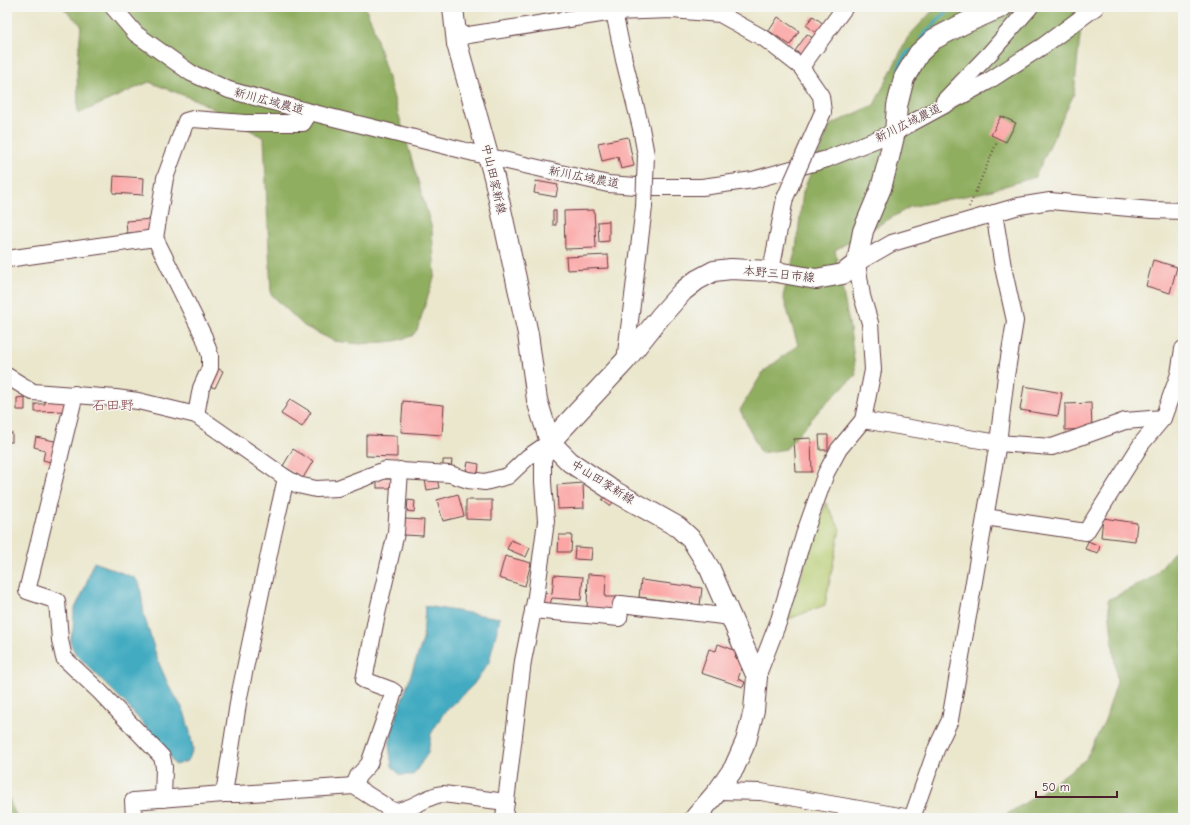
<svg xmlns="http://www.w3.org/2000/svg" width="1190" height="825" font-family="'Comic Neue','Klee One',sans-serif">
<rect width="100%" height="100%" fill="#f6f6f2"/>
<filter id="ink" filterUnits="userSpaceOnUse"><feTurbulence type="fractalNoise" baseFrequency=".025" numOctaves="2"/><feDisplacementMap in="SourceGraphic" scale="8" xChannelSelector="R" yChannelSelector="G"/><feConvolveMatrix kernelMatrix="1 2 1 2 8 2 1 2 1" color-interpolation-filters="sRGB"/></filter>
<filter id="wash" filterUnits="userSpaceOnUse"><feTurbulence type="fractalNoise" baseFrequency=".012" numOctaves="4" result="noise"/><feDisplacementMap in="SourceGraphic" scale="16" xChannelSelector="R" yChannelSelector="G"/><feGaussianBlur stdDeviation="0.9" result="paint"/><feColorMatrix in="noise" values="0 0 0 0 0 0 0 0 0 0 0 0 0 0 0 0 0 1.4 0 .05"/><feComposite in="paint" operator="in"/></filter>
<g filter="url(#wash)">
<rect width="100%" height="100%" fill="#ebe7cd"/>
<polygon fill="#b5ca6e" stroke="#80744c" points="826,503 840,529 825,605 786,620"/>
<g fill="#90ae61" stroke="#6d6646">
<polygon points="62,7 365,7 372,23 432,229 435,275 417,330 412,336 395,341 360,344 334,341 304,326 271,294 264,138 201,102 149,82 78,114 77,71 81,25"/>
<polygon points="936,7 1083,7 1074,94 1035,177 985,192 910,207 835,250 850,329 856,375 821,408 786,449 761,453 740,410 763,372 798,345 783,296 796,249 803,192 830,125 874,105 908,37"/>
<polygon points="1183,541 1183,818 1001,818 1039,794 1086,759 1105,720 1117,682 1108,600 1153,577"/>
<polygon points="7,794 17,818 7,818"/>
</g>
<g fill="#42abc1" stroke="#466576">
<polygon points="94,562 135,578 140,585 144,615 158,661 168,684 184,711 190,732 193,749 188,761 175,765 168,753 125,703 75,653 70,642 73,629 74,610 83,592"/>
<polygon points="425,606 500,618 489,662 473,685 443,714 431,734 428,753 413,775 400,775 392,766 389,746 394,723 423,640"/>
</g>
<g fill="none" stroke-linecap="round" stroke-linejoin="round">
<g stroke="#42abc1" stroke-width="3.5">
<polyline points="921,38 937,21 952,7"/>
<polyline points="899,68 904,57 910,50"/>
</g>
</g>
<g id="blocks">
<g fill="#fba5a4">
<polygon points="723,7 733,7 731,13"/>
<polygon points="813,16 825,25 817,34 806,25"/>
<polygon points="778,17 799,31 790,45 769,31"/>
<polygon points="807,34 814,39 803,56 795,51"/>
<polygon points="1001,116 1016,123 1006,142 991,135"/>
<polygon points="628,137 634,166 621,169 618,157 602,161 598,143"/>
<polygon points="114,176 144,178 143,195 113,193"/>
<polygon points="536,181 558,185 556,197 534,193"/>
<polygon points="594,210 596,248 565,249 564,211"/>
<rect x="553" y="211" width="3" height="14"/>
<polygon points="153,219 154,231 127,233 126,221"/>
<polygon points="609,221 609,241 599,242 598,222"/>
<polygon points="608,255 609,268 567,270 566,257"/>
<polygon points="1153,260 1177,267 1170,293 1146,286"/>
<polygon points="215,367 223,371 215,388 207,385"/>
<polygon points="1024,386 1062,393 1058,416 1020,410"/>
<polygon points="25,397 25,410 17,410 17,398"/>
<polygon points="290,399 311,412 302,427 281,414"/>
<polygon points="67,400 67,411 35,412 35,404 45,404 45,401"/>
<polygon points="403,401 444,405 442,435 401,432"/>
<polygon points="1091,403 1092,429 1065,430 1065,404"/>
<rect x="7" y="433" width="5" height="9"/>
<polygon points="366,435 397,436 397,457 366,456"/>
<polygon points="819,435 828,435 828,450 820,450"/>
<polygon points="36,437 59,442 54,463 43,460 45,450 34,447"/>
<polygon points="811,438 812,472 796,472 794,439"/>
<polygon points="293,449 313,461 303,478 283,466"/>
<polygon points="443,460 452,460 451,468 443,467"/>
<polygon points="468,462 479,464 478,473 466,471"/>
<polygon points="437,478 439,488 427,490 425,480"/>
<rect x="377" y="479" width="16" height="9"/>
<polygon points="583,483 584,508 558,509 557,485"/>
<polygon points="458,494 464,516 443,521 437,500"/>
<polygon points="606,495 614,501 610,506 602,500"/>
<polygon points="408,500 415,501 414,512 407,511"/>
<polygon points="466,500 492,500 492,520 466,519"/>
<polygon points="1103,518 1137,523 1135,541 1101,537"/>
<polygon points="405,519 424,520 423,536 404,535"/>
<polygon points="559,535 572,535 571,552 558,552"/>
<polygon points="511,540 530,548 526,557 507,549"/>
<polygon points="1088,541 1100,546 1098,553 1085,549"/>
<polygon points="575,547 592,548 591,560 574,559"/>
<polygon points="505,556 531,563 525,586 499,578"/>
<polygon points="588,574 606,575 605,597 617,597 616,612 587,611"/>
<polygon points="554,575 583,577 581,600 552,598 550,604 541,602 543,592 552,594"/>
<polygon points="641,580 702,588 700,605 639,597"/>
<polygon points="718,644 737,651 735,658 744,661 738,679 745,682 743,687 701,673 709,649 716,651"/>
</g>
</g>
</g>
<g filter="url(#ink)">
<use href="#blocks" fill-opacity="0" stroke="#623d43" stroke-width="1"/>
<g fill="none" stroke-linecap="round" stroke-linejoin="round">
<g stroke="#623d43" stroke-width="18">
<g id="minor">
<polyline points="113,7 136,34 191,73 229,90 310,112 490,157 608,184 650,187 702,187 753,180 827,159 895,132 987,82 1043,46 1096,7"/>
<polyline points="613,7 624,60 641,128"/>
<polyline points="456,37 613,12 672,10 720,14 765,39 801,67 821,96 823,112"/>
<polyline points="801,67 845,7"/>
<polyline points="944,101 991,52 1030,7"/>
<polyline points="155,238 165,178 186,121 193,119 245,123 303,123 310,112"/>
<polyline points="7,259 155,238 204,337 210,355 210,368 201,388 196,415"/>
<polyline points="771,271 785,198"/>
<polyline points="625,361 644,207"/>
<polyline points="7,376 33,392 116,398 138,401 196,415 286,478 298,485 316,489 338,488 385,470 450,474 468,480 485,482 508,476 528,457 550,442"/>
<polyline points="75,394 27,591 57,601 60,640 64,658 100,692 162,757 164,767 163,799"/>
<polyline points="863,420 998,443 1052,447 1125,421 1163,418"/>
<polyline points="985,517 1086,532 1142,443 1163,418 1179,374 1183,349"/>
<polyline points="533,610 619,618 621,604 731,617"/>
<polyline points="757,677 779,620 804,535 826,473 839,449 863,420 873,370 870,323 862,296 857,263 892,243 1019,206 1050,201 1152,210 1183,211"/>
<polyline points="354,786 358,776 369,764 394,692 391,690 364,680 377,614 396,533 400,470"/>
<polyline points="718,791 761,792 911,818"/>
<path d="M 224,794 L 238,794 L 354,786 L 393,811 C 411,812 426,795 443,794 L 506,802"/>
<polyline points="134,818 133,801 224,794 239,697 273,535 286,478"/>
<polyline points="504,818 523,661 536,596 546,521 543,482 543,460 550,442"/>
<polyline points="912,818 937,747 950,720 998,443 1006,376 1015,321 1003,267 994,213"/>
</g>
</g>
<g stroke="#623d43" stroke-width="22">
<g id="major">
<polyline points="453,7 457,44 494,177 528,334 537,400 550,442 570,462 612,490 678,527 692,540 710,569 757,677 754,710 746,741 734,768 718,791 695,818"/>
<polyline points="550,442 625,361 660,317 683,291 697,280 714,271 731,269 771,271 816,279 843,274 857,263 863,231 881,188 888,162 895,132 897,106 904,78 919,53 934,39 965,23 1002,7"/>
</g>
</g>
<polyline stroke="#623d43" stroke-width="2" stroke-dasharray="1 3" stroke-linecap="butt" points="969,207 997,142"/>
<use href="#minor" stroke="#fff" stroke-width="16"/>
<use href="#major" stroke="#fff" stroke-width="20"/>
<g stroke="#623d43" stroke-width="18" stroke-linecap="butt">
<g id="minor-bridge">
<polyline points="641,128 646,155 644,207"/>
<polyline points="785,198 823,112"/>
</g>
</g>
<use href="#minor-bridge" stroke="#fff" stroke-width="16"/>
</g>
</g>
<g text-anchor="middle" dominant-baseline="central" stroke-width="3" stroke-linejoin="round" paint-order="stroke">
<g font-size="12" fill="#4a1f2b" stroke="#f6f6f2">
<text transform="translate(269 101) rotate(15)">新川広域農道</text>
<text transform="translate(908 123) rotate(-26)">新川広域農道</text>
<text transform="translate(584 177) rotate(11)">新川広域農道</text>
<text transform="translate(494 179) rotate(77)">中山田家新線</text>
<text transform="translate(779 274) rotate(6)">本野三日市線</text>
<text transform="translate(603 482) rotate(32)">中山田家新線</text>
</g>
<g font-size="14" fill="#884e55" stroke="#f6f6f2">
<text x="113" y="405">石田野</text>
</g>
</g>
<rect width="1190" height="825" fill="none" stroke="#f6f6f2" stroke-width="24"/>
<path d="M1036 791v6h81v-6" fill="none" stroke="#4a1f2b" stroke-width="2"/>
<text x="1042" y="791" font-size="12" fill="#4a1f2b" stroke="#f6f6f2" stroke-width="3" paint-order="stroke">50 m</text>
</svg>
